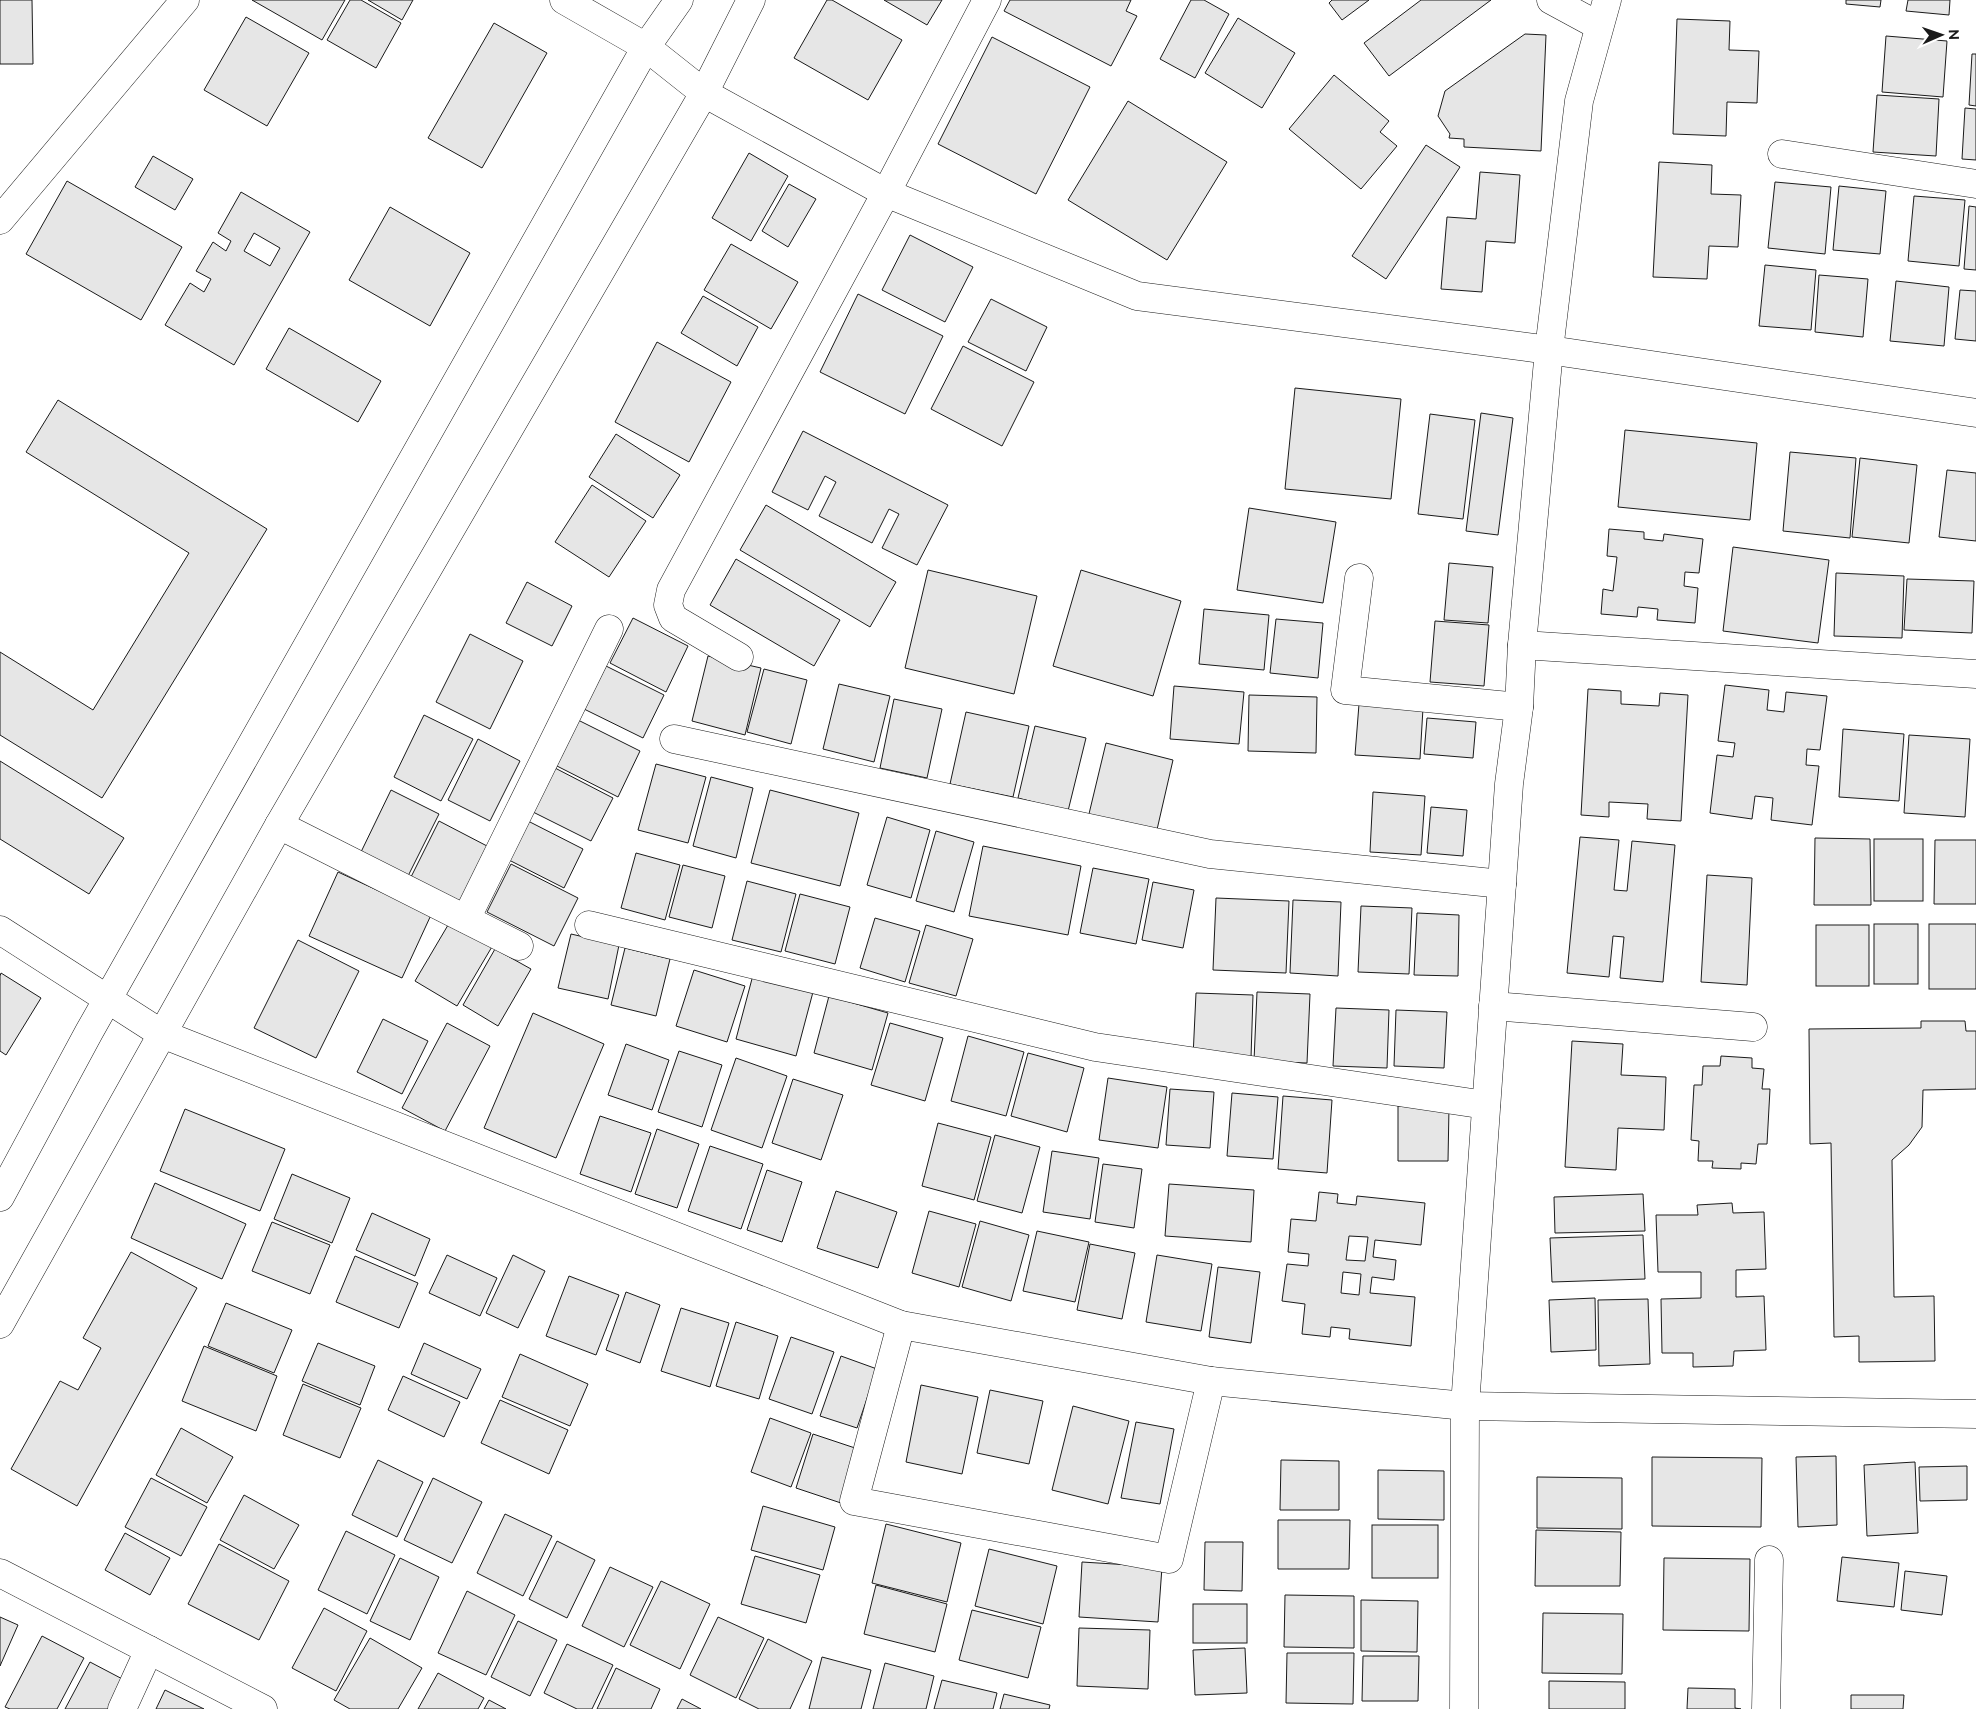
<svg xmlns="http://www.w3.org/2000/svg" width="1976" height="1709" font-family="Raleway,sans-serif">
<rect width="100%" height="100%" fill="#fff"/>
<g fill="#e6e6e6" stroke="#1a1a1a" fill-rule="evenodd">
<polygon points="0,0 32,0 33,64 0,64"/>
<polygon points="252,0 345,0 322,40"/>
<polygon points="350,0 361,0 401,23 376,68 327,40"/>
<polygon points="368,0 413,0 402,20"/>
<polygon points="827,0 832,0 902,40 868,100 794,58"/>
<polygon points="884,0 942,0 927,25"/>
<polygon points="1010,0 1131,0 1126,11 1137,16 1111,66 1004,11"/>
<polygon points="1191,0 1204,0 1229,14 1195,78 1160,59"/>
<polygon points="1332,0 1369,0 1342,20 1329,3"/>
<polygon points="1421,0 1491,0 1389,76 1364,43"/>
<polygon points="1846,0 1881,0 1880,7 1846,4"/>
<polygon points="1908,0 1950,0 1949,15 1906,11"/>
<polygon points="246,17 309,53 267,126 204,90"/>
<polygon points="1238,18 1295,53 1262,108 1205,73"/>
<polygon points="1677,19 1730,21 1729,50 1759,51 1757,103 1727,102 1726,136 1673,134"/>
<polygon points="494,23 547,53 482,168 428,138"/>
<polygon points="1525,34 1546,35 1541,151 1464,147 1464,139 1449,138 1450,134 1438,116 1445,91"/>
<polygon points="1886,36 1947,41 1943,97 1882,92"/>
<polygon points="992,37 1090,87 1036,194 938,144"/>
<polygon points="1972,54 1976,54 1976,106 1969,105"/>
<polygon points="1334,75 1389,121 1380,132 1397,146 1361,189 1289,129"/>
<polygon points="1877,95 1939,99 1936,156 1873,152"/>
<polygon points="1128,101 1227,162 1167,260 1068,200"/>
<polygon points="1965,108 1976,109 1976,160 1962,159"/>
<polygon points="1426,145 1460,167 1386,279 1352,256"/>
<polygon points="749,153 788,176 751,241 712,218"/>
<polygon points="153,156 193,179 175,210 135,187"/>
<polygon points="1659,162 1712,165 1711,194 1741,195 1738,247 1709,246 1707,279 1653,277"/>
<polygon points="1480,172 1520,175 1515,243 1486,241 1482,292 1441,289 1447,217 1476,219"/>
<polygon points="67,181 182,247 141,320 26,254"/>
<polygon points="1775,182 1831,187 1825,254 1768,248"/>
<polygon points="789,184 816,199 788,247 762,231"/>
<polygon points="1839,186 1886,191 1880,254 1833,250"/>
<path d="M 241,192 L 310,232 L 234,365 L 165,325 L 190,283 L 204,292 L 211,279 L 196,271 L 213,242 L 226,251 L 231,241 L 218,233 ZM 254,233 L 280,248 L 270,266 L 244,251 Z"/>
<polygon points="1914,196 1965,200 1959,266 1908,261"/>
<polygon points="1969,206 1976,207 1976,270 1964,269"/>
<polygon points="390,207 470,253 430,326 349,280"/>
<polygon points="910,235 973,267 945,322 882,290"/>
<polygon points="731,244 798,282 771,329 704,290"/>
<polygon points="1765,265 1816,270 1811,330 1759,326"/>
<polygon points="1819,275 1868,279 1863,337 1815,332"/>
<polygon points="1896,281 1949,287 1944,346 1890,341"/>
<polygon points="1960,290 1976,291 1976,341 1955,339"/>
<polygon points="858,294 943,336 905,414 820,372"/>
<polygon points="703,296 758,327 737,366 681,333"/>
<polygon points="991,299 1047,327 1026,371 968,342"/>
<polygon points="289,328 381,381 358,422 266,369"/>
<polygon points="657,342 731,382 689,462 615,422"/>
<polygon points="963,346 1034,382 1002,446 931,409"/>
<polygon points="1295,388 1401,399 1391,499 1285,489"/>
<polygon points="58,400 267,529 102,798 0,735 0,652 93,710 189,553 26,452"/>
<polygon points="1481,413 1513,418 1498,535 1466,531"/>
<polygon points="1430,414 1475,420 1463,519 1418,514"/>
<polygon points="1625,430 1757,443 1750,520 1618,507"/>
<polygon points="803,431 948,505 917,565 882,548 899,514 889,509 872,543 819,516 836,482 825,476 808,510 772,492"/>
<polygon points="616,434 680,475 653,518 589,477"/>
<polygon points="1790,452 1856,458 1850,538 1783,531"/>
<polygon points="1860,458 1917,465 1909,543 1852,537"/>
<polygon points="1947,470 1976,473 1976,541 1939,537"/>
<polygon points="592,485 646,521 609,577 555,542"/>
<polygon points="766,505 896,582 870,627 740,550"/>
<polygon points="1249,508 1336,522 1323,603 1237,590"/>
<polygon points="1609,529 1644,532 1644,539 1663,541 1664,534 1703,539 1699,573 1685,572 1684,586 1698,588 1695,623 1657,620 1658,609 1638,607 1637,617 1601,614 1603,589 1613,591 1617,557 1607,556"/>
<polygon points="1733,547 1829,560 1818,643 1723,631"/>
<polygon points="736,559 840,620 814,666 710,605"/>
<polygon points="1449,563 1493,567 1488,623 1444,620"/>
<polygon points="928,570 1037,596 1014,694 905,668"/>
<polygon points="1081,570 1181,601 1153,696 1053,666"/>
<polygon points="1836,573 1904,576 1902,638 1834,636"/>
<polygon points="1907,579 1974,581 1972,633 1904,630"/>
<polygon points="527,582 572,606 552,646 506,623"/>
<polygon points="1204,609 1269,615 1264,670 1199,664"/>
<polygon points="633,618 688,646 666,692 610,663"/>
<polygon points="1276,619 1323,623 1318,678 1270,673"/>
<polygon points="1435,621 1489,625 1484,686 1430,682"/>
<polygon points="470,634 523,661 490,729 436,702"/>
<polygon points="708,656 761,668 745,735 692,721"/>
<polygon points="606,666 664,695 643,738 584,709"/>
<polygon points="764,669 807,680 791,744 747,732"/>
<polygon points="839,684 890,696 874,762 823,749"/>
<polygon points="1725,685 1769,690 1767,710 1784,712 1786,692 1827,696 1820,750 1807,749 1806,765 1819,766 1812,825 1771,820 1773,798 1755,796 1752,819 1710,813 1717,755 1733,757 1735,743 1718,741"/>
<polygon points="1174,686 1244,692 1239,744 1170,739"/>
<polygon points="1588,689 1621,691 1621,704 1659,706 1660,693 1688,695 1681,821 1647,819 1648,804 1609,802 1609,817 1581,815"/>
<polygon points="1249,695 1317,697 1316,753 1248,751"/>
<polygon points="894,699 942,709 927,778 880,768"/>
<polygon points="1359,704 1423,708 1420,759 1355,755"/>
<polygon points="966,712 1029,726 1013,797 950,784"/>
<polygon points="424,715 473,739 441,801 394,777"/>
<polygon points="1427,718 1476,722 1473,758 1424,754"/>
<polygon points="578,720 640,751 618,797 555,765"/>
<polygon points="1035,726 1086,738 1068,811 1018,798"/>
<polygon points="1843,729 1904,734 1899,801 1839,797"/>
<polygon points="1909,735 1970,739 1965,817 1904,813"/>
<polygon points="478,739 520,761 490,821 448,800"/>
<polygon points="1106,743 1173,760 1156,834 1088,818"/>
<polygon points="0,761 124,838 89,894 0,839"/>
<polygon points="656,764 706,777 688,843 638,830"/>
<polygon points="555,768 613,798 591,841 533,812"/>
<polygon points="711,777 753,788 736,858 693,846"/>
<polygon points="391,790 439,814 408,876 361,852"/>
<polygon points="770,790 859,813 840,886 751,863"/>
<polygon points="1373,792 1425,796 1421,855 1370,852"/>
<polygon points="1431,807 1467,810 1463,856 1427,853"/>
<polygon points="887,817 930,830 911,898 867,885"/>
<polygon points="439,821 487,846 459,903 410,879"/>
<polygon points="528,821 583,849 564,888 509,860"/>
<polygon points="936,831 974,842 954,912 916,901"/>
<polygon points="1580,837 1619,840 1614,890 1627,891 1632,841 1675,845 1663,982 1620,978 1624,937 1613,936 1609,977 1567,973"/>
<polygon points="1815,838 1870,839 1871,905 1814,905"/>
<rect x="1874" y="839" width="49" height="62"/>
<polygon points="1935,840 1976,840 1976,904 1934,904"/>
<polygon points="983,846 1081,866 1068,935 969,916"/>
<polygon points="636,853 680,865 665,920 621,908"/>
<polygon points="511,864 578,898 554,946 487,912"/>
<polygon points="683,865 725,876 712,928 669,917"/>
<polygon points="1093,868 1149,879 1136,944 1080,933"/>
<polygon points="338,872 431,915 402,978 309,936"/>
<polygon points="1707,875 1752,878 1747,985 1701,982"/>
<polygon points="747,881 796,894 781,952 732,940"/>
<polygon points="1153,882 1194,890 1183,948 1142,940"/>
<polygon points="800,894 850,907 835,964 785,951"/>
<polygon points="1216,898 1289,901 1286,973 1213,970"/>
<polygon points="1293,900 1341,902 1338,976 1290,973"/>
<polygon points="1361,906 1412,908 1409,974 1358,972"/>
<polygon points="1417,913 1459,915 1458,976 1414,975"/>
<polygon points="875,918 920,931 905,982 860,968"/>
<polygon points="451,920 493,945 457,1006 415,981"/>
<rect x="1874" y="924" width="44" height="60"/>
<rect x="1929" y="924" width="47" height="65"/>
<polygon points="926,925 973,939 956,996 909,983"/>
<rect x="1816" y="925" width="53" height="61"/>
<polygon points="571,934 619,945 608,999 558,988"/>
<polygon points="298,940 359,971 316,1058 254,1028"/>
<polygon points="625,948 670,959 656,1016 611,1005"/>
<polygon points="495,949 531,969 498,1026 463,1005"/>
<polygon points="694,970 745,986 727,1042 676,1026"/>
<polygon points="1,973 41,998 6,1055 0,1051 0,976"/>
<polygon points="753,975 813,992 796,1056 736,1039"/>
<polygon points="1257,992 1310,994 1307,1063 1254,1061"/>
<polygon points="1196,993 1253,995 1251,1058 1193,1057"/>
<polygon points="829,996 888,1013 872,1070 814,1053"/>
<polygon points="1336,1008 1389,1010 1387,1068 1333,1066"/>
<polygon points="1396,1010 1447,1012 1444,1068 1394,1066"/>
<polygon points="533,1013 604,1044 556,1158 484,1128"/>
<polygon points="383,1019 428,1041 402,1094 357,1072"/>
<polygon points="1921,1021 1965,1021 1966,1031 1976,1031 1976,1089 1923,1090 1922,1127 1909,1145 1892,1160 1894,1297 1934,1296 1935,1361 1859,1362 1859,1336 1834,1337 1831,1143 1810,1144 1809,1029 1921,1028"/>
<polygon points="447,1023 490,1046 445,1131 402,1108"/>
<polygon points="890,1023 943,1038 925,1101 871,1085"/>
<polygon points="968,1036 1024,1052 1006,1116 951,1101"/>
<polygon points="1572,1041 1623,1044 1621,1075 1666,1077 1664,1130 1618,1128 1616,1170 1565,1167"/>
<polygon points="626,1044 669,1060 652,1110 608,1095"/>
<polygon points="679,1051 722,1065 702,1127 658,1112"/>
<polygon points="1028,1053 1084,1068 1067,1132 1011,1116"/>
<polygon points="1721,1056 1752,1058 1752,1068 1764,1069 1762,1089 1770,1089 1767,1144 1758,1144 1756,1164 1741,1163 1741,1169 1712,1168 1713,1161 1698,1161 1699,1141 1691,1140 1694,1085 1702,1085 1703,1066 1720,1066"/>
<polygon points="736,1058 787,1076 762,1148 711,1130"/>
<polygon points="1108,1078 1167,1087 1158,1148 1099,1140"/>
<polygon points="793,1079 843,1095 821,1160 772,1143"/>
<polygon points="1170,1089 1214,1092 1210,1148 1166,1145"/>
<polygon points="1232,1093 1278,1097 1273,1159 1227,1156"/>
<polygon points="1283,1096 1332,1100 1327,1173 1278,1169"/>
<polygon points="1398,1106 1449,1107 1448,1161 1398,1161"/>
<polygon points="185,1109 285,1149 260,1211 160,1171"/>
<polygon points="600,1116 651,1133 631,1192 580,1174"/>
<polygon points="938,1123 991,1137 974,1200 922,1186"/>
<polygon points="657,1129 699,1144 677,1208 635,1194"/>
<polygon points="995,1135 1040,1147 1022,1213 977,1201"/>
<polygon points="710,1146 763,1164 741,1229 688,1211"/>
<polygon points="1052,1151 1099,1158 1090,1219 1043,1212"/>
<polygon points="1103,1164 1142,1169 1134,1228 1095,1222"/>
<polygon points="767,1170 802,1182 782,1242 747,1230"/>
<polygon points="292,1174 350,1198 332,1243 274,1219"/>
<polygon points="155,1183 246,1224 222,1279 131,1238"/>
<polygon points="1169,1184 1254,1190 1251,1242 1165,1236"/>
<polygon points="836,1191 897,1212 878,1268 817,1248"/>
<path d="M 1319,1192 L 1338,1194 L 1337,1203 L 1356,1205 L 1357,1196 L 1425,1203 L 1421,1245 L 1375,1240 L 1373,1257 L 1396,1260 L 1394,1280 L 1372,1277 L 1370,1293 L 1415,1297 L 1411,1346 L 1349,1339 L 1350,1329 L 1331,1327 L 1330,1337 L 1302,1334 L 1305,1304 L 1282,1301 L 1287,1264 L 1308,1266 L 1309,1254 L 1288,1252 L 1291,1219 L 1316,1221 ZM 1349,1236 L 1368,1237 L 1365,1261 L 1346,1260 ZM 1343,1272 L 1361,1274 L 1359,1295 L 1341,1293 Z"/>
<polygon points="1643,1194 1645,1231 1555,1233 1554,1197"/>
<polygon points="1732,1203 1733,1213 1764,1212 1766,1269 1736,1270 1736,1297 1764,1296 1766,1350 1734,1351 1733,1366 1693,1367 1693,1353 1662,1353 1661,1299 1701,1298 1701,1272 1658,1272 1656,1215 1698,1215 1697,1205"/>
<polygon points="929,1211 976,1224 959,1287 912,1273"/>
<polygon points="372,1213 430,1239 415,1276 356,1250"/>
<polygon points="980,1221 1029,1235 1011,1301 962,1287"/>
<polygon points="272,1222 330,1245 310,1294 252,1271"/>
<polygon points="1037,1231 1089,1242 1075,1302 1023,1291"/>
<polygon points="1643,1235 1645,1279 1552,1282 1550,1238"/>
<polygon points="1090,1244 1135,1253 1122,1319 1077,1310"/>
<polygon points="131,1252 197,1288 77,1506 11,1469 60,1381 78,1390 101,1348 83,1338"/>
<polygon points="447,1255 497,1278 480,1316 429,1293"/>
<polygon points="513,1255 545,1271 518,1328 486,1313"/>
<polygon points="1157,1255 1212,1264 1201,1331 1146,1322"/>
<polygon points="355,1256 418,1283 399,1328 336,1302"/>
<polygon points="1218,1267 1260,1272 1251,1343 1209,1337"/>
<polygon points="569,1276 619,1295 596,1355 546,1336"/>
<polygon points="626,1292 660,1305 640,1363 606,1350"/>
<polygon points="1595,1298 1596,1350 1551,1352 1549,1300"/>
<polygon points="1648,1299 1650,1364 1599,1366 1598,1300"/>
<polygon points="226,1303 292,1330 274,1373 208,1346"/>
<polygon points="681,1308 729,1323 710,1387 661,1371"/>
<polygon points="736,1322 778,1336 759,1399 716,1386"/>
<polygon points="791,1337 834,1352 812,1414 769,1399"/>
<polygon points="318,1343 375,1366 360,1405 302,1381"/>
<polygon points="424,1343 481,1369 467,1399 411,1374"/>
<polygon points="204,1346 277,1376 256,1431 182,1401"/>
<polygon points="520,1354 588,1384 570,1426 502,1397"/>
<polygon points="841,1356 877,1369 857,1428 820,1416"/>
<polygon points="403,1376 460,1402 444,1437 388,1410"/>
<polygon points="303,1384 361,1408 340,1458 283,1435"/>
<polygon points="921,1385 978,1397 962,1474 906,1462"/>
<polygon points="990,1390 1043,1401 1029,1464 977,1453"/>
<polygon points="500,1400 568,1430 549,1474 481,1443"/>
<polygon points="1073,1406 1129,1421 1108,1504 1052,1490"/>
<polygon points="770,1418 811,1433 791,1487 751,1472"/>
<polygon points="1136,1422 1174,1429 1160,1504 1121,1498"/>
<polygon points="181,1428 233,1457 207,1503 156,1475"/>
<polygon points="813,1434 858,1449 841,1503 796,1488"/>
<polygon points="1836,1456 1837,1525 1798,1527 1796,1457"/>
<polygon points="1652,1457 1762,1458 1761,1527 1652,1526"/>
<polygon points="378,1460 423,1482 397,1537 352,1515"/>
<polygon points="1281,1460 1339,1461 1339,1510 1280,1510"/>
<polygon points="1915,1462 1918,1533 1867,1536 1864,1465"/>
<polygon points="1967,1466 1967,1500 1920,1501 1919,1467"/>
<polygon points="1378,1470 1444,1471 1444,1520 1378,1519"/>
<polygon points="1537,1477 1622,1478 1622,1529 1537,1528"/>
<polygon points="151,1478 207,1507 181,1556 125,1527"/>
<polygon points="433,1478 482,1502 452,1563 404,1540"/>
<polygon points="244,1495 299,1525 274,1569 220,1540"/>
<polygon points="763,1506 835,1527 823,1570 751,1550"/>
<polygon points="505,1514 552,1536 523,1596 477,1573"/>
<polygon points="1278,1520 1350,1520 1349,1569 1278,1569"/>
<polygon points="886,1524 961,1543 947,1602 872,1583"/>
<rect x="1372" y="1525" width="66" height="53"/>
<polygon points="1536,1530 1621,1532 1620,1586 1535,1586"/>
<polygon points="346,1531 395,1555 367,1614 318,1590"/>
<polygon points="125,1533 170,1558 150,1595 105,1570"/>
<polygon points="557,1541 595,1560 567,1618 529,1599"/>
<polygon points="1205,1542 1243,1542 1242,1591 1204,1590"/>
<polygon points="219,1544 289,1581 259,1640 188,1604"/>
<polygon points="989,1549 1057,1566 1043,1624 975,1606"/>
<polygon points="755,1556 820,1575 806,1623 741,1604"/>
<polygon points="1842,1557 1899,1563 1894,1607 1837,1601"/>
<polygon points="400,1558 439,1577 410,1640 370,1621"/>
<polygon points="1664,1558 1750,1559 1749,1631 1663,1630"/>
<polygon points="1082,1562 1162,1567 1158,1622 1079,1617"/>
<polygon points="610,1567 653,1587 624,1647 582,1626"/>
<polygon points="1905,1571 1947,1576 1942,1615 1901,1610"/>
<polygon points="661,1581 710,1604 680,1669 630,1645"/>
<polygon points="876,1585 947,1604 935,1652 864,1634"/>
<polygon points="467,1591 515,1615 486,1675 438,1653"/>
<polygon points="1285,1595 1354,1596 1354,1648 1284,1647"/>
<polygon points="1361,1600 1418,1601 1417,1652 1361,1651"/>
<rect x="1193" y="1604" width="54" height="39"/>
<polygon points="324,1608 367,1631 336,1691 292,1668"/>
<polygon points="972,1610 1041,1627 1028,1678 959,1660"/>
<polygon points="1543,1613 1623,1614 1622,1674 1542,1673"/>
<polygon points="0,1617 18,1625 0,1666"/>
<polygon points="718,1617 764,1638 736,1698 690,1675"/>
<polygon points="518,1621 557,1640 530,1696 491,1677"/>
<polygon points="1079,1628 1150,1630 1148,1689 1077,1686"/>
<polygon points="42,1636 84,1658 57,1709 10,1709 5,1707"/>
<polygon points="370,1638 422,1668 398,1709 350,1709 334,1700"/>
<polygon points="768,1639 812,1661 790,1709 759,1709 739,1699"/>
<polygon points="567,1644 613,1665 592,1709 577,1709 544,1693"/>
<polygon points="1245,1648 1247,1693 1195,1695 1193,1650"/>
<polygon points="1287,1653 1354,1653 1353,1704 1286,1703"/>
<polygon points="1363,1656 1419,1656 1418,1701 1362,1701"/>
<polygon points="822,1657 871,1670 861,1709 809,1709"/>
<polygon points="90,1662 130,1683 116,1709 65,1709"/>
<polygon points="885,1663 934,1676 926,1709 873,1709"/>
<polygon points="616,1668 660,1689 651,1709 597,1709"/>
<polygon points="438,1673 484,1698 478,1709 418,1709"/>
<polygon points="942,1680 997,1693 993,1709 934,1709"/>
<polygon points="1549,1681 1625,1682 1625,1709 1549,1709"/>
<polygon points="1688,1688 1735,1689 1735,1708 1741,1709 1687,1709"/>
<polygon points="165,1690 204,1709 156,1709"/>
<polygon points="1004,1694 1050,1705 1049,1709 1000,1709"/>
<polygon points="1851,1695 1904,1695 1903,1709 1851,1709"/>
<polygon points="682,1699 701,1709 677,1709"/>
<polygon points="489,1700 506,1709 484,1709"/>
</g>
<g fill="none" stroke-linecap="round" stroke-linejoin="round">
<g stroke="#1a1a1a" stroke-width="29">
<g id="minor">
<polyline points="564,0 646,47 704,93 886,193 1137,296 1549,350 1976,413"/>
<polyline points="1551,0 1599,26"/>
<polyline points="1782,154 1976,184"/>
<polyline points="0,220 185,0"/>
<polyline points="1359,578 1345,690 1519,707"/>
<polyline points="1522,645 1976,674"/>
<polyline points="739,657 673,618 668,605 671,590 886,193 987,0"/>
<polyline points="674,739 1210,854 1502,884"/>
<polyline points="279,825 519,946"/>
<polyline points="466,919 609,629"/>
<polyline points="589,925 1095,1047 1486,1105"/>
<polyline points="0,930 162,1034 901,1325 1211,1381 1465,1406 1976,1414"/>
<polyline points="1493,1006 1753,1027"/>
<polyline points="0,1197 89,1032 646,47 679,0"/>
<polyline points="0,1324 279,825 704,93 751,0"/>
<polyline points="901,1325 854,1501 1169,1559 1211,1381"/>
<polyline points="0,1573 263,1709"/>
<polyline points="122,1709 149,1650"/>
<polyline points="1464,1709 1465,1406 1509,784 1519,707 1522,645 1549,350 1579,101 1607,0"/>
<polyline points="1766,1709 1769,1560"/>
</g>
</g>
<use href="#minor" stroke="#fff" stroke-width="28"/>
</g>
<g transform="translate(1941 35) rotate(88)" stroke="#ffffff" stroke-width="4" paint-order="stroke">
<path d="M0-4L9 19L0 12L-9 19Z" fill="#1a1a1a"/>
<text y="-8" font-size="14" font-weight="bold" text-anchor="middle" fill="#1a1a1a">N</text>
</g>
</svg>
